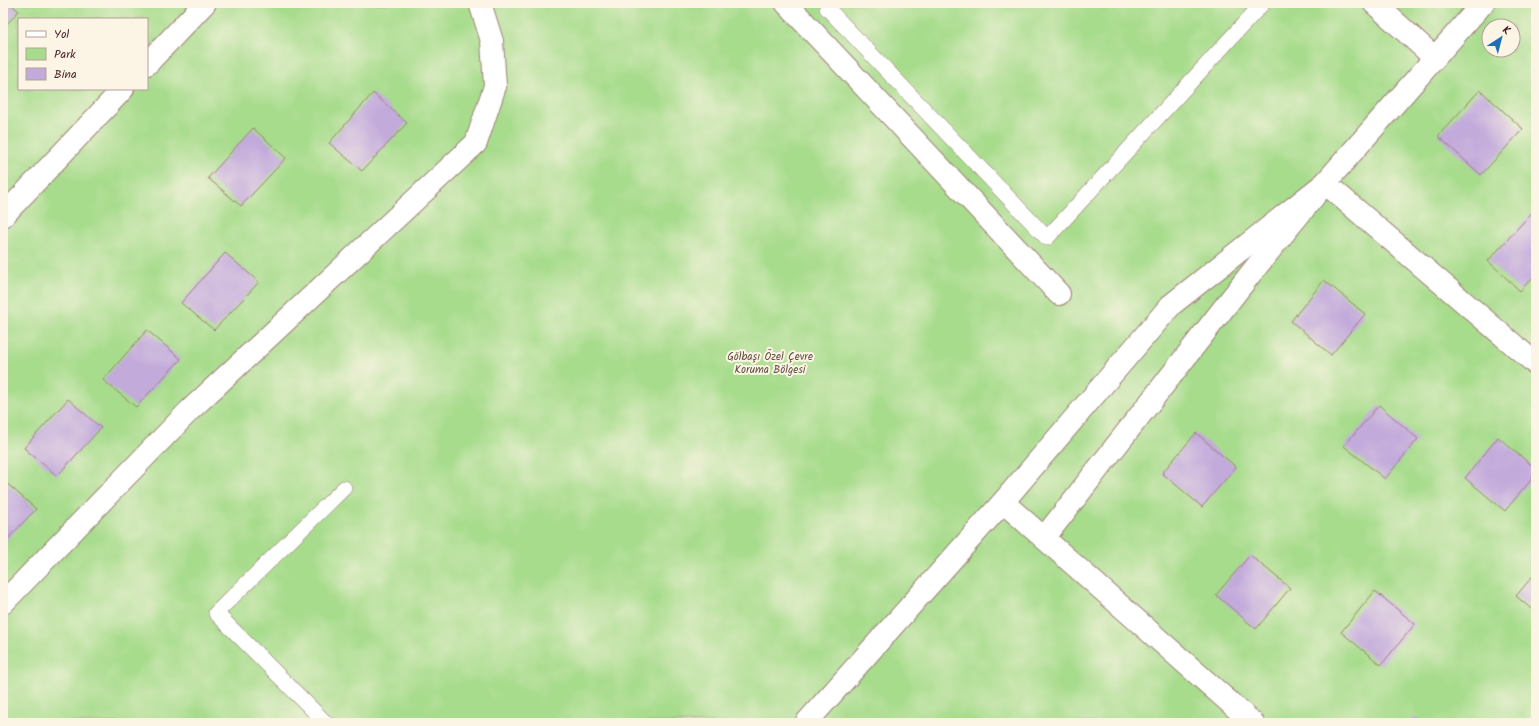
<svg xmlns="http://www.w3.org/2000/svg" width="1539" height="726" font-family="Kalam,sans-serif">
<rect width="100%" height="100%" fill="#fcf5e5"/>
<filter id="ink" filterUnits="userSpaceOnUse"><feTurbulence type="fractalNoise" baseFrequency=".025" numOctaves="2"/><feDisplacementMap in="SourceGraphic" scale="8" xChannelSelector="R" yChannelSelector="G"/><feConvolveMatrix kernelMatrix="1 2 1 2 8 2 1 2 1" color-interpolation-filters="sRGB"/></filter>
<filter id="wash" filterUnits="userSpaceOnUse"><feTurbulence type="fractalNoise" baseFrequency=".012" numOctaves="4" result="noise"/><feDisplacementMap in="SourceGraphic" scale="16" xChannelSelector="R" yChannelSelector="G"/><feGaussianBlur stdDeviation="0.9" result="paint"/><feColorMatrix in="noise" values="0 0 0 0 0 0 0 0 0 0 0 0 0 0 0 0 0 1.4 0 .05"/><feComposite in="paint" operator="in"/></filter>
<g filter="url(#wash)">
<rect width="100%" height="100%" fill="#f1dfc1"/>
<path fill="#a7dc8c" stroke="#787e5c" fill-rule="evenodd" d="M 3,3 L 1536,3 L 1536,723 L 3,723 ZM 19,19 L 147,19 L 147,89 L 19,89 ZM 1489,26 L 1513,26 L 1513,50 L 1489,50 Z"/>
<g id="blocks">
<g fill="#c2aadb">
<polygon points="3,3 9,3 19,11 3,28"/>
<polygon points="1480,90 1523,129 1481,175 1438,136"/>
<polygon points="373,93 407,123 362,171 329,143"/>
<polygon points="253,128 286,158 241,206 208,178"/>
<polygon points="1536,208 1536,274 1520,291 1488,261"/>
<polygon points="225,253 259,282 214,330 181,303"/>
<polygon points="1324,280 1365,314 1331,355 1291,321"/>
<polygon points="147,330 181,359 136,407 103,380"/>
<polygon points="68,399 101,428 57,476 24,448"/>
<polygon points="1379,405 1418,439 1385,479 1344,446"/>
<polygon points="1196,433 1236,467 1202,507 1162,473"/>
<polygon points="1498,437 1536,469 1536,474 1505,511 1465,478"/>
<polygon points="3,480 36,509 3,544"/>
<polygon points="1250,555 1290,588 1256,629 1216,595"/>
<polygon points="1536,572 1536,613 1516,596"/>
<polygon points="1375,591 1415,624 1381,665 1341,632"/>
<polygon points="1414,717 1421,723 1408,723"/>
</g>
</g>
</g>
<g filter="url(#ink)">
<use href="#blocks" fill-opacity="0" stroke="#9e7f76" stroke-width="1"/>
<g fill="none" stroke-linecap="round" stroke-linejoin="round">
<g stroke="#9e7f76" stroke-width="16">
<g id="service">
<polyline points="832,3 827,8 1047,238 1263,3"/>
<polyline points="326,723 216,613 344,488"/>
</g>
</g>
<g stroke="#9e7f76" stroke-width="24">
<g id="minor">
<polyline points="786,3 1059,294"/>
<polyline points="1374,3 1435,58"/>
<polyline points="147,64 205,3"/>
<polyline points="3,216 123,89"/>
<polyline points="1003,502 1253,723"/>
<polyline points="1044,538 1252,272 1325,183 1536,364"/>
<polyline points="3,603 189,411 476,143 495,86 492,41 480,3"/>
<polyline points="806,723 1003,502 1171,305 1325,183 1483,3"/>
</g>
</g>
<use href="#service" stroke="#fff" stroke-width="15"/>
<use href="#minor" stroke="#fff" stroke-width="22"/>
</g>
</g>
<g text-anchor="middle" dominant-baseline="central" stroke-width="4" stroke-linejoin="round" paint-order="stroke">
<g font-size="11" fill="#614e43" stroke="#fcf5e5">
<text x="770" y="357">Gölbaşı Özel Çevre<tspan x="770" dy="13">Koruma Bölgesi</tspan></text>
</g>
</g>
<rect width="1539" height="726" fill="none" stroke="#fcf5e5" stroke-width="16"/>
<rect x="18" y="18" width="130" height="72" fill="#fcf5e5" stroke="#b59f9b"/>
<rect x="26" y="31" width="20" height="6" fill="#ffffff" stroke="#b59f9b"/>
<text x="54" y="38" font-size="12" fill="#4a1f2b">Yol</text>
<rect x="26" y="48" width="20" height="12" fill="#a7dc8c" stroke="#b59f9b"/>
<text x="54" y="58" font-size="12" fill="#4a1f2b">Park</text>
<rect x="26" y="68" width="20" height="12" fill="#c2aadb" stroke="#b59f9b"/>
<text x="54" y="78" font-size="12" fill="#4a1f2b">Bina</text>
<g transform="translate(1501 38) rotate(36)"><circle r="19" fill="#fcf5e5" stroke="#b59f9b"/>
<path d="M0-3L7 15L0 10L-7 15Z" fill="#1f6fb2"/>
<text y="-6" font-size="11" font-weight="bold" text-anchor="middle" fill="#4a1f2b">K</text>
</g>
</svg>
